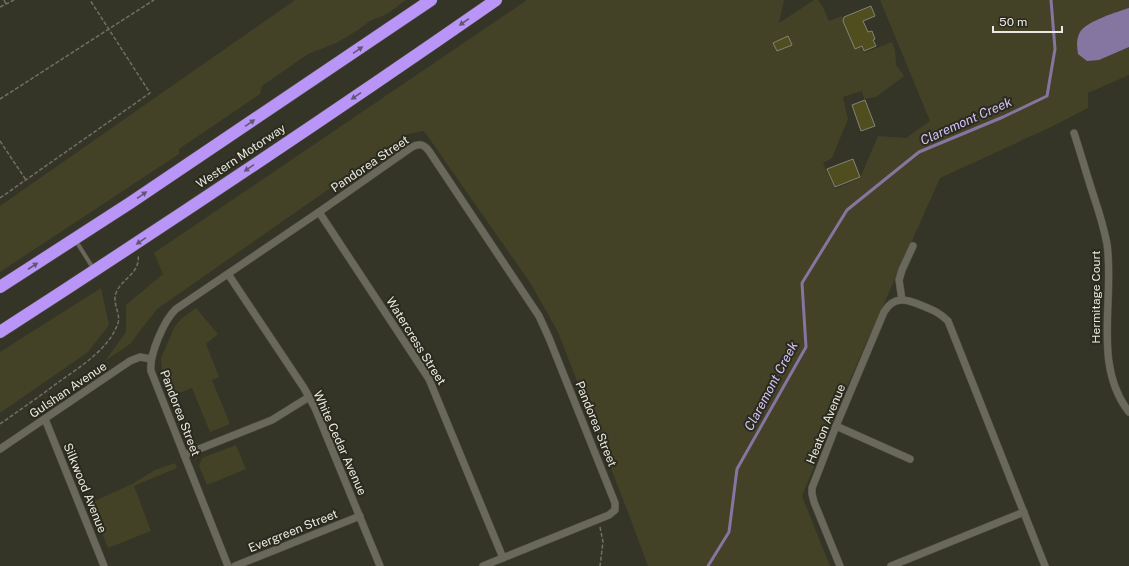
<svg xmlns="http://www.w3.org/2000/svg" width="1129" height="566" font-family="'Public Sans',sans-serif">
<rect width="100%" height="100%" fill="#343427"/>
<g fill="#444226">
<polygon points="295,0 406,0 387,14 370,21 358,30 336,43 308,54 262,86 260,94 179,149 179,154 0,272 0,206"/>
<polygon points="527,0 784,0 779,23 814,0 818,0 823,7 829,21 842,16 855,49 861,47 864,53 892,42 895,50 896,65 904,76 876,97 864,99 862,91 843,97 848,119 832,158 823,163 835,189 860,178 878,136 906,138 930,121 880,0 1129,0 1129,75 1088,93 1088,108 1051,127 940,178 848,384 802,496 830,566 648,566 629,515 558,332 531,284 424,131 408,134 157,309 130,344 105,361 126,332 126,305 163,274 154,253"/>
<polygon points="101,288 109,325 88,352 0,413 0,352"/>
<polygon points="196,308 218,334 206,344 219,377 212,380 230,424 210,432 192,388 172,396 162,372 161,358 175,326 182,318"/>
<polygon points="236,445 246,469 207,485 199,466 202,458"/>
<polygon points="175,463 177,468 134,486 151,531 108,548 90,503 132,484 155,470"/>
</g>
<path fill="#8476a1" d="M 1129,8 L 1129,47 L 1099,60 L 1087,61 L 1078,54 C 1077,46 1076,39 1080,32 C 1087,21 1117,12 1129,8 Z"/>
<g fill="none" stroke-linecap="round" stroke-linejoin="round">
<polyline stroke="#8476a1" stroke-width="3" points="708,566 729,532 737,469 806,347 802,283 847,210 919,152 1003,117 1047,96 1055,49 1051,0"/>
</g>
<g fill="#504e1f" stroke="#848476">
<polygon points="871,6 875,16 863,21 868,32 872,31 875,39 873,40 876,46 864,51 862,46 855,49 843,21 844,17"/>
<polygon points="788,36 792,45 777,51 773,43"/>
<polygon points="865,100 875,126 861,131 852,105"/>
<polygon points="853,159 860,177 835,187 827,169"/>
</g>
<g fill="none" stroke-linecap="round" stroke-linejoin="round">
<g stroke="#525147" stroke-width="4.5">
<polyline id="lane" points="76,241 93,268"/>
</g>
<g stroke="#525147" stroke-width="8">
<g id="street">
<path d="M 1074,133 C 1081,154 1087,176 1094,197 C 1099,212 1104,228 1107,244 C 1115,299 1092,365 1129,412"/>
<polyline points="319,212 429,379 503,558"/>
<polyline points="228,274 304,388 315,408 380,566"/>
<polyline points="902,300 899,280 902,270 913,246"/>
<polyline points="45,419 104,566"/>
<polyline points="836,426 910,459"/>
<polyline points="0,449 130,361 140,357 151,359"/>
<polyline points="184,455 272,420 309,397"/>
<path d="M 228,566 L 151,371 C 149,355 164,320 176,309 L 319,212 L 412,147 C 419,143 424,144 429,151 L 539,316 L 549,338 L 615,503 L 615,510 L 609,515 L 483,566"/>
<polyline points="235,566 360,516"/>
<path d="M 840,566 L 814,502 L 812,494 L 812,488 L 836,426 L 884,312 C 894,295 907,299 923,306 C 933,310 940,313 948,321 L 1045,566"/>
<polyline points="891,566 1024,512"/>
</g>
</g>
<g stroke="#525147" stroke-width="13">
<g id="highway">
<polyline points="0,287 130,203 431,0"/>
<path d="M 0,332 C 167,224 332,114 496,0"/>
</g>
</g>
<g stroke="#707065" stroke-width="1.5" stroke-dasharray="4 2" stroke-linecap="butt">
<polyline points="4,0 6,4"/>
<polyline points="0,7 14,0"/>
<polyline points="0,99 154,0"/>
<polyline points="0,141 26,180"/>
<polyline points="0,198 150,93 90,0"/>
<path d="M 0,424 C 20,410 40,396 60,381 C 80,367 110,348 118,323 C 121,314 112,303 116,293 C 121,279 141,273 138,255"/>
<polyline points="600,527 603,542 600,566"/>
</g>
<use href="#lane" stroke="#69685b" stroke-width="3.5"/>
<use href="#street" stroke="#69685b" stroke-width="7"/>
<use href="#highway" stroke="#b895f7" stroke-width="12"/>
</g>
<defs><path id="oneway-solid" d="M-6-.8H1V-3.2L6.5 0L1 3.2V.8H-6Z"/></defs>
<g fill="#635575">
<use href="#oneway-solid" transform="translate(464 22) rotate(145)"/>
<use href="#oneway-solid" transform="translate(358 50) rotate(-34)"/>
<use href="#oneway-solid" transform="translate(356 96) rotate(146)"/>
<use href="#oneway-solid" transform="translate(250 123) rotate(-34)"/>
<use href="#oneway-solid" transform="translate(249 168) rotate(146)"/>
<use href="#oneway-solid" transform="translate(142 195) rotate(-34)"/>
<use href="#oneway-solid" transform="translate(141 241) rotate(146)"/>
<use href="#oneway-solid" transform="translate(33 266) rotate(-33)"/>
</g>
<g text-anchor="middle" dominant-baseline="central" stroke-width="4" stroke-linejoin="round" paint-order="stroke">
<g font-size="12" fill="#eaeae2" stroke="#2a2a1e">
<text transform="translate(241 156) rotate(-34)">Western Motorway</text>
<text transform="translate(370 164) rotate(-34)">Pandorea Street</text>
<text transform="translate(1096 297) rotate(-90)">Hermitage Court</text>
<text transform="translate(416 341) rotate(58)">Watercress Street</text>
<text transform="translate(68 390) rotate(-34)">Gulshan Avenue</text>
<text transform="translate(180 413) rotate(69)">Pandorea Street</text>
<text transform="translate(596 424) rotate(68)">Pandorea Street</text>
<text transform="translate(826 424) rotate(-68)">Heaton Avenue</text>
<text transform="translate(340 443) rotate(66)">White Cedar Avenue</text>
<text transform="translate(85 488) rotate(68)">Silkwood Avenue</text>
<text transform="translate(293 531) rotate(-22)">Evergreen Street</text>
</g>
<g font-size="13" font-style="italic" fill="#d4c3fa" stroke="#2a2a1e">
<text transform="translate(966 121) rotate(-24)">Claremont Creek</text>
<text transform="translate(771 386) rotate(-62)">Claremont Creek</text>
</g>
</g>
<path d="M993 26v6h69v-6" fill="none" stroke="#eaeae2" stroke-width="2"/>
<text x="999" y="26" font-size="12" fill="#eaeae2" stroke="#2a2a1e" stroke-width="3" paint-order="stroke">50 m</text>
</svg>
